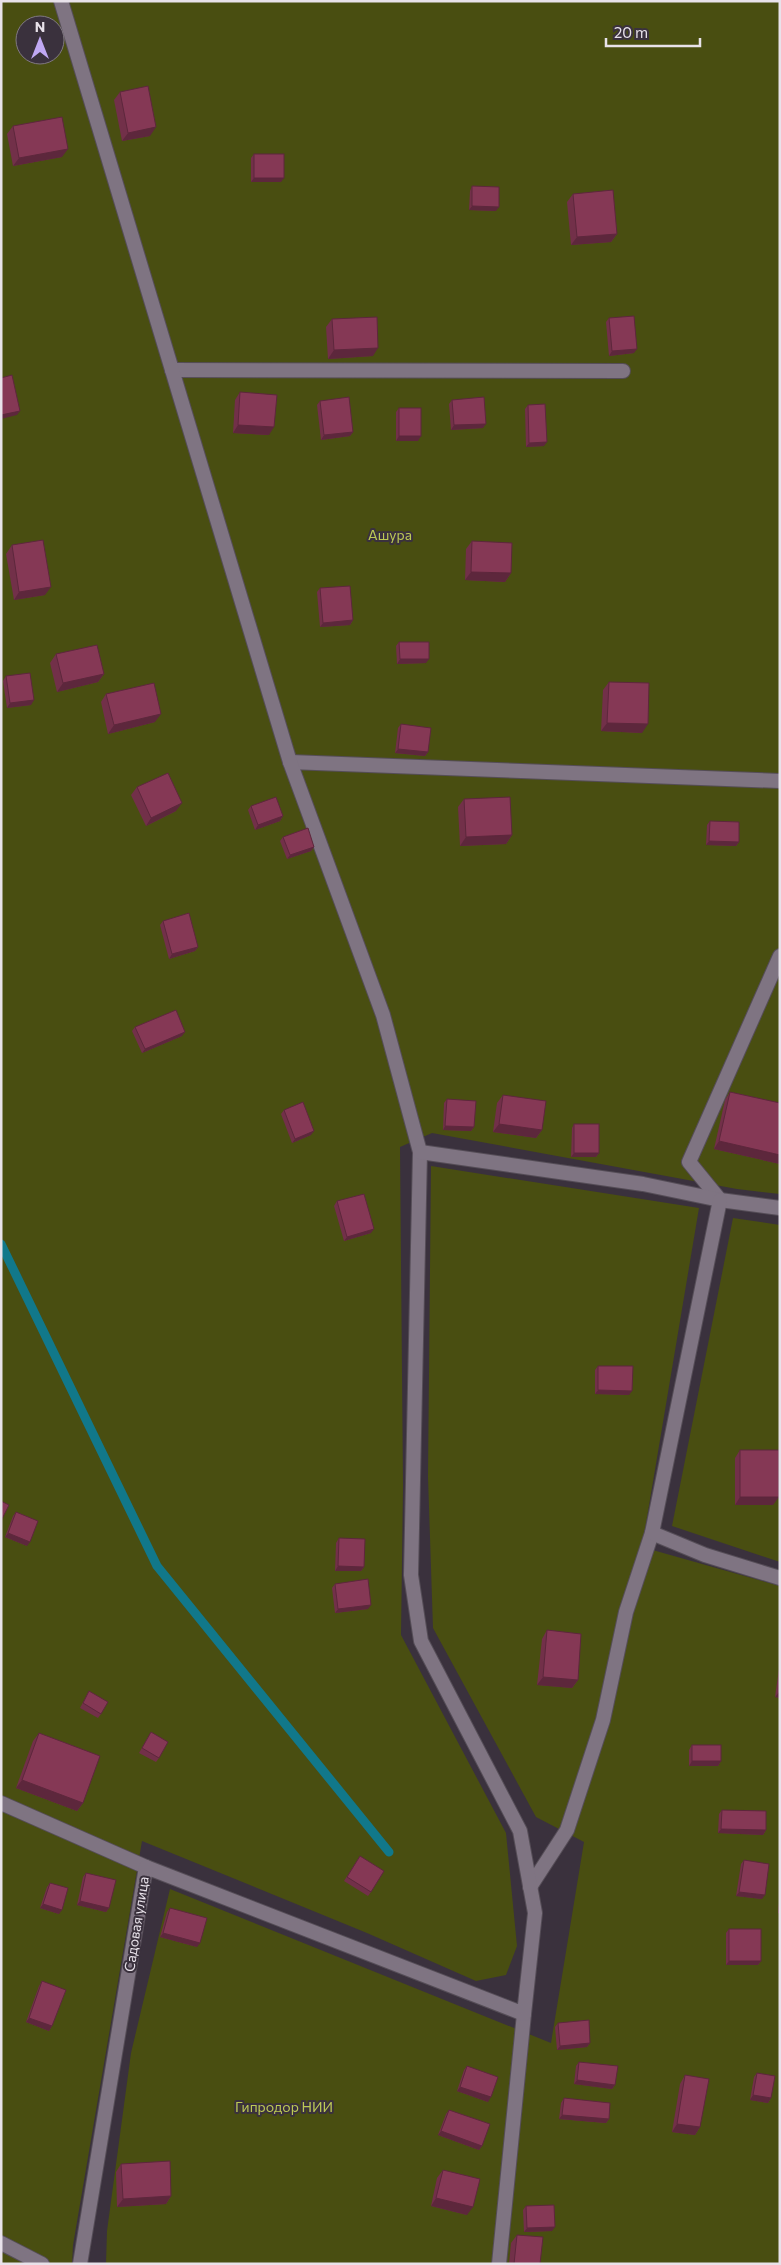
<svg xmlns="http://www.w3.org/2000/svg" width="781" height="2265" font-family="Commissioner,sans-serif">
<rect width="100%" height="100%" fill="#3a313d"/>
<g fill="#494e11" fill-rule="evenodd">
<path d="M 1,1 L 780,1 L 780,1194 L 737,1189 L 432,1133 L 400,1147 L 403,1486 L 401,1635 L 506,1833 L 517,1946 L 506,1975 L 476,1981 L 367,1933 L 142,1841 L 73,2245 L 72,2264 L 1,2264 ZM 25,25 L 55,25 L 55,55 L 25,55 Z"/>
<polygon points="431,1166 699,1208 642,1547 780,1586 780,2264 106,2264 107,2231 131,2053 170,1889 551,2043 584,1842 536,1817 433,1628 428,1477"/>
<polygon points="733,1218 780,1225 780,1562 672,1526"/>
</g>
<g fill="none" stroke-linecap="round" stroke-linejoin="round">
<polyline stroke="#11788a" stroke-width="9" points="1,1244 157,1566 389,1852"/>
<g stroke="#554d57" stroke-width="16">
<g id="service">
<polyline points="172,370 623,371"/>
<polyline points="290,762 780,781"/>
<polyline points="720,1200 689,1162 780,956"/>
<polyline points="1,1803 146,1867"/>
<polyline points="530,1887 567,1830 603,1720 626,1612 652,1533"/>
<polyline points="1,2243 42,2264"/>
<polyline points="499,2264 524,2014"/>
</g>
</g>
<g stroke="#554d57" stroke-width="16">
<g id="minor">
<polyline points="61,1 290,762 383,1015 420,1152 411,1575 421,1641 520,1831 535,1913 524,2014 146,1867 80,2264"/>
<polyline points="420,1152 643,1184 720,1200 780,1208"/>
<polyline points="720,1200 652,1533 705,1555 780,1578"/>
</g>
</g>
<use href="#service" stroke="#7f7482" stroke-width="14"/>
<use href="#minor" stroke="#7f7482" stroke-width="14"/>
</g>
<g fill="#723049">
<polygon points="120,92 150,136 122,141 114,100"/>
<polygon points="13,126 62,157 13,166 7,134"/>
<polygon points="254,154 281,182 251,182 251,158"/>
<polygon points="472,186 496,211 469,210 470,191"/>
<polygon points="573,194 617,234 611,242 571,245 567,202"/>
<polygon points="609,318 634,353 609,356 606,322"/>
<polygon points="332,319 373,356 328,359 326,327"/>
<polygon points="240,392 269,435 233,433 235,400"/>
<polygon points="452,400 483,428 451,430 449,404"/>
<polygon points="320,401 353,432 350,436 321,440 317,405"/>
<polygon points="528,405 544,446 526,447 525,409"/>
<polygon points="399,408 418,441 396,441 396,412"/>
<polygon points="472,541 511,573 505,582 465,580 466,549"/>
<polygon points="12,545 45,595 14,600 6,554"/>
<polygon points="320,588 353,620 350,625 320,627 317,592"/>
<polygon points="399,642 426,663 397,664 396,646"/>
<polygon points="56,654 104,674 98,682 57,692 50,663"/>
<polygon points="6,676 31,705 7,708 3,681"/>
<polygon points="609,682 642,733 601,731 603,690"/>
<polygon points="106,694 155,722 108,734 101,702"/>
<polygon points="401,724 428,752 425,756 395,753 398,728"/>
<polygon points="137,787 176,811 146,826 131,795"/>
<polygon points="464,799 512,835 506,844 460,846 458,807"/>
<polygon points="251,806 283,816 280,821 255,830 248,810"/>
<polygon points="710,821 739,842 736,846 706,845 707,825"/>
<polygon points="283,837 314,847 311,851 287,859 280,841"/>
<polygon points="163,921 198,947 195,951 169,959 160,925"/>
<polygon points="135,1027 182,1036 142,1053 132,1031"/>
<polygon points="730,1092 780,1103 780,1164 714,1149 725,1100"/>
<polygon points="503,1095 542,1130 536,1138 493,1132 497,1103"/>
<polygon points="447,1099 474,1127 471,1131 443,1130 444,1103"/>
<polygon points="284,1110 311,1135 292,1143 281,1114"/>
<polygon points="574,1124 599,1153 596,1157 571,1157 572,1128"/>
<polygon points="337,1201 371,1233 344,1241 334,1206"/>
<polygon points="598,1366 629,1395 595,1394 595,1370"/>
<polygon points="740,1450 773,1505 735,1505 735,1458"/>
<polygon points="16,1512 27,1546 5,1537 13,1516"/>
<polygon points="339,1538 364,1567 361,1571 335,1571 336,1543"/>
<polygon points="335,1584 368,1609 335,1613 332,1588"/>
<polygon points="547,1630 578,1680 572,1688 537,1685 542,1639"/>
<polygon points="780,1662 780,1698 775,1697"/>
<polygon points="89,1691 101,1714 98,1718 80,1708"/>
<polygon points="151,1732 159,1758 156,1762 139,1753"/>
<polygon points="39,1733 83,1803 77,1811 16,1788 33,1741"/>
<polygon points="692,1745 721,1761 718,1766 689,1766 689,1750"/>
<polygon points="722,1810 766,1830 763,1835 718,1833 719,1814"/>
<polygon points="360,1856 371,1892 368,1896 344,1881"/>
<polygon points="744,1860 762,1899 736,1896 741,1864"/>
<polygon points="86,1873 109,1908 106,1912 77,1905 83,1877"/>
<polygon points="50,1883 59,1914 40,1908 47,1887"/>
<polygon points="780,1894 780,1914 778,1913"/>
<polygon points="170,1908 197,1947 160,1937 167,1912"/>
<polygon points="729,1929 761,1961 758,1965 726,1965 726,1933"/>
<polygon points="42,1981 52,2026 49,2031 26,2022 39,1986"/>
<polygon points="558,2023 590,2043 587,2047 557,2050 555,2027"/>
<polygon points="579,2062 615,2085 612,2089 574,2084 576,2066"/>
<polygon points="467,2066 488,2102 457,2091 464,2070"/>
<polygon points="757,2073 771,2098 768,2103 750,2100 754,2077"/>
<polygon points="685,2075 700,2127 695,2135 672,2132 680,2084"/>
<polygon points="564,2098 609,2119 606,2123 559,2119 561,2103"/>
<polygon points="449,2110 482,2146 479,2150 438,2135 446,2114"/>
<polygon points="121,2164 171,2196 166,2204 117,2207 116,2172"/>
<polygon points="443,2170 467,2215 431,2206 437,2178"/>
<polygon points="526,2206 552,2231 524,2232 523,2210"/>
<polygon points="517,2235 540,2264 509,2264 511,2243"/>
</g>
<g fill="#5d273c">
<polygon points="156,127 150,136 122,141 128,133"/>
<polygon points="68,149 62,157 13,166 19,158"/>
<polygon points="254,178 284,178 281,182 251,182"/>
<polygon points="472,206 499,207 496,211 469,210"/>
<polygon points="617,234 611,242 571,245 577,237"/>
<polygon points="378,348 373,356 328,359 334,350"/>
<polygon points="637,349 634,353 609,356 612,351"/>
<polygon points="20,411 17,415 1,419 1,415"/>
<polygon points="486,424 483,428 451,430 454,425"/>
<polygon points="238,425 274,427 269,435 233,433"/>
<polygon points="353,432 350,436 321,440 324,435"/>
<polygon points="399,436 421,436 418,441 396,441"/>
<polygon points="547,442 544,446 526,447 529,443"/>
<polygon points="471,572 511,573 505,582 465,580"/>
<polygon points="51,587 45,595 14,600 19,592"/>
<polygon points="353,620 350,625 320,627 323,623"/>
<polygon points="400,659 429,659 426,663 397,664"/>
<polygon points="104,674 98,682 57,692 63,683"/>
<polygon points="34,700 31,705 7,708 10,703"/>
<polygon points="161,714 155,722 108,734 114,725"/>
<polygon points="607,723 648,724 642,733 601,731"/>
<polygon points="398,749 428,752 425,756 395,753"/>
<polygon points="182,803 176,811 146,826 151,818"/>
<polygon points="283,816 280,821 255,830 258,825"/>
<polygon points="512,835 506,844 460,846 466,837"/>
<polygon points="709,841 739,842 736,846 706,845"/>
<polygon points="314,847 311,851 287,859 290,855"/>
<polygon points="198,947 195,951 169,959 172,954"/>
<polygon points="185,1032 182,1036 142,1053 145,1049"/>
<polygon points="499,1124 542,1130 536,1138 493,1132"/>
<polygon points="445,1126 474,1127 471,1131 443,1130"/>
<polygon points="314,1131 311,1135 292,1143 295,1139"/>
<polygon points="719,1141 780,1155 780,1164 714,1149"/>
<polygon points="574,1153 599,1153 596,1157 571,1157"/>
<polygon points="374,1229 371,1233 344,1241 347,1237"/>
<polygon points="598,1390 632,1391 629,1395 595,1394"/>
<polygon points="740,1497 779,1497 773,1505 735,1505"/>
<polygon points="8,1533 30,1542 27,1546 5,1537"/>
<polygon points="338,1566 364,1567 361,1571 335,1571"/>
<polygon points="371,1605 368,1609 335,1613 338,1609"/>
<polygon points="543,1677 578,1680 572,1688 537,1685"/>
<polygon points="780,1691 780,1698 775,1697"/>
<polygon points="692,1761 721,1761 718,1766 689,1766"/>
<polygon points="22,1780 83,1803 77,1811 16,1788"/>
<polygon points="721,1829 766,1830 763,1835 718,1833"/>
<polygon points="739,1892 765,1895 762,1899 736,1896"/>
<polygon points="80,1901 109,1908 106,1912 77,1905"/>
<polygon points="43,1904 62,1910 59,1914 40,1908"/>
<polygon points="163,1933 200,1943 197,1947 160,1937"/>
<polygon points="729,1961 761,1961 758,1965 726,1965"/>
<polygon points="29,2018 52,2026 49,2031 26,2022"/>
<polygon points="590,2043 587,2047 557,2050 560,2046"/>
<polygon points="577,2080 615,2085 612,2089 574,2084"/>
<polygon points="460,2087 491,2097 488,2102 457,2091"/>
<polygon points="753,2095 771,2098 768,2103 750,2100"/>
<polygon points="562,2115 609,2119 606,2123 559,2119"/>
<polygon points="677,2124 700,2127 695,2135 672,2132"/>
<polygon points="441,2131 482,2146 479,2150 438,2135"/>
<polygon points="171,2196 166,2204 117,2207 123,2199"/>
<polygon points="436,2198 473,2207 467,2215 431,2206"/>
<polygon points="555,2227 552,2231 524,2232 527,2228"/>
</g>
<g fill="#853855" stroke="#5d273c">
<polygon points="148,86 156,127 128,133 120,92"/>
<polygon points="62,117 68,149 19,158 13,126"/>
<rect x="254" y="154" width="30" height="24"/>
<polygon points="472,186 499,187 499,207 472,206"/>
<polygon points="613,190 617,234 577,237 573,194"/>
<polygon points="634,316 637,349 612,351 609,318"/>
<polygon points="377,317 378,348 334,350 332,319"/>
<polygon points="12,375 20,411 1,415 1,378"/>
<polygon points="240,392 277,395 274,427 238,425"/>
<polygon points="349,397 353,432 324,435 320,401"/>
<polygon points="484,397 486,424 454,425 452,400"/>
<polygon points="545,404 547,442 529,443 528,405"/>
<rect x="399" y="408" width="22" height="28"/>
<polygon points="43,540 51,587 19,592 12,545"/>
<polygon points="472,541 512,543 511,573 471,572"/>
<polygon points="350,586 353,620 323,623 320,588"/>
<polygon points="399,642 429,642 429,659 400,659"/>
<polygon points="97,645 104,674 63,683 56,654"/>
<polygon points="30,673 34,700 10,703 6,676"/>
<polygon points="609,682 649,683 648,724 607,723"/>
<polygon points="154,683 161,714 114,725 106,694"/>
<polygon points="401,724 431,728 428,752 398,749"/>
<polygon points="168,773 182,803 151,818 137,787"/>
<polygon points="276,797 283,816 258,825 251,806"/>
<polygon points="510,797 512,835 466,837 464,799"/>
<polygon points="710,821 739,822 739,842 709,841"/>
<polygon points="308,828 314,847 290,855 283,837"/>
<polygon points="189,913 198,947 172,954 163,921"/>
<polygon points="176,1010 185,1032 145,1049 135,1027"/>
<polygon points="730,1092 780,1103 780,1155 719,1141"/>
<polygon points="503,1095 546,1101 542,1130 499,1124"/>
<polygon points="447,1099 476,1101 474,1127 445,1126"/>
<polygon points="303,1102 314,1131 295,1139 284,1110"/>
<rect x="574" y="1124" width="25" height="29"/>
<polygon points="364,1194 374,1229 347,1237 337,1201"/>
<polygon points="598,1366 633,1366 632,1391 598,1390"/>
<rect x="740" y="1450" width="39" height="47"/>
<polygon points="1,1501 9,1505 1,1521"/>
<polygon points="16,1512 38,1521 30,1542 8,1533"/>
<polygon points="339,1538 365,1539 364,1567 338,1566"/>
<polygon points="368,1579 371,1605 338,1609 335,1584"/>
<polygon points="547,1630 581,1634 578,1680 543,1677"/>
<polygon points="89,1691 108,1702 101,1714 83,1703"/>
<polygon points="151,1732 168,1742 159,1758 142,1748"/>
<polygon points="39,1733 100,1756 83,1803 22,1780"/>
<rect x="692" y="1745" width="29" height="16"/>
<polygon points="722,1810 766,1811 766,1830 721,1829"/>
<polygon points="360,1856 384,1871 371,1892 347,1877"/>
<polygon points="744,1860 769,1864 765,1895 739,1892"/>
<polygon points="86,1873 116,1880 109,1908 80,1901"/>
<polygon points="50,1883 68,1888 62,1910 43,1904"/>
<polygon points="170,1908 207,1918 200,1943 163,1933"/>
<rect x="729" y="1929" width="32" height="32"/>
<polygon points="42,1981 66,1990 52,2026 29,2018"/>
<polygon points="589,2020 590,2043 560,2046 558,2023"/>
<polygon points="579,2062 618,2066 615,2085 577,2080"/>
<polygon points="467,2066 498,2077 491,2097 460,2087"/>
<polygon points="757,2073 775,2076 771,2098 753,2095"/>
<polygon points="685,2075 709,2079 700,2127 677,2124"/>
<polygon points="564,2098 610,2103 609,2119 562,2115"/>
<polygon points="449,2110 490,2124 482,2146 441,2131"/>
<polygon points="170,2161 171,2196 123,2199 121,2164"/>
<polygon points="443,2170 480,2179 473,2207 436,2198"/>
<polygon points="554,2205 555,2227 527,2228 526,2206"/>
<polygon points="517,2235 543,2237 540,2264 514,2264"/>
</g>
<g text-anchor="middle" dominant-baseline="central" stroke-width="4" stroke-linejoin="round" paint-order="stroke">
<g font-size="14" fill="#bcc955" stroke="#3a313d">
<text x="390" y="534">Ашура</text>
<text x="284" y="2106">Гипродор НИИ</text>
</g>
<g font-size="14" fill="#e8e2ea" stroke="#3a313d">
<text transform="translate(136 1924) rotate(-81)">Садовая улица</text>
</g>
</g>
<rect width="781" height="2265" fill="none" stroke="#e8e2ea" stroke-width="5"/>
<g transform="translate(40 40)"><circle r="24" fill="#3a313d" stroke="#807882"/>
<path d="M0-4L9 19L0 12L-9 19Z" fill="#c0a8f3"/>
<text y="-8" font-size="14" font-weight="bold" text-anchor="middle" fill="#e8e2ea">N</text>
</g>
<path d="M606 38v8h94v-8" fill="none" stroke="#e8e2ea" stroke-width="2.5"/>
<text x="614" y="38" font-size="15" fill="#e8e2ea" stroke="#3a313d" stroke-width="4" paint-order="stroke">20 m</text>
</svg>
